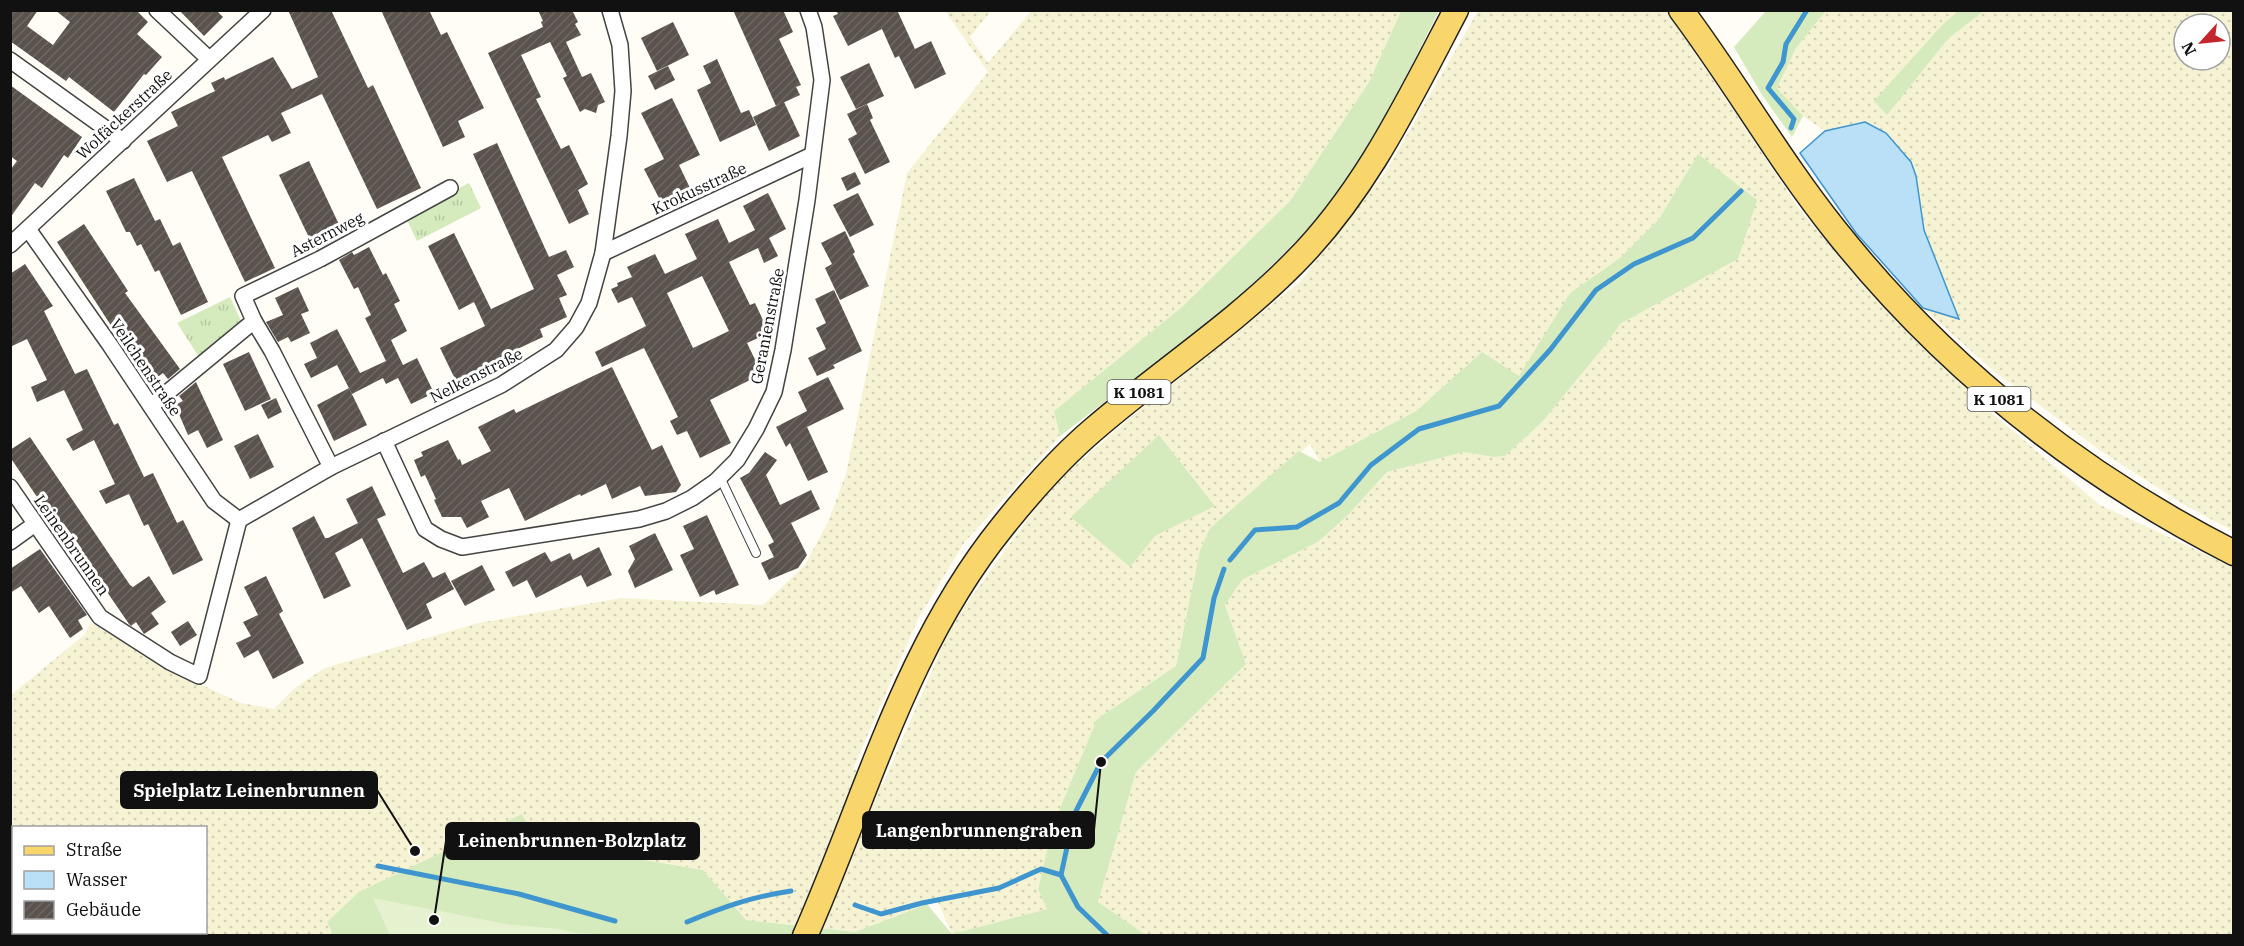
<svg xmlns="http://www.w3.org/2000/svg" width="2244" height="946" font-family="'IBM Plex Serif',serif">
<defs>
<pattern id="farmland-dots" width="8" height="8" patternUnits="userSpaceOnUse" patternTransform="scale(1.5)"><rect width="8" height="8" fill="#f6f3d4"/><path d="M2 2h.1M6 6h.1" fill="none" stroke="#d2cfb5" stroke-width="1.8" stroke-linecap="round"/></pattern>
<pattern id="park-tufts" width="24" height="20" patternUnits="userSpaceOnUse" patternTransform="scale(1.5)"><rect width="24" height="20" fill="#d5ebbd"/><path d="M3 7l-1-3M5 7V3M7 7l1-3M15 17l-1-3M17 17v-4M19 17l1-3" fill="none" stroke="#b6c8a1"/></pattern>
<pattern id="building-hatch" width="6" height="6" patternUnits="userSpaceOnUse" patternTransform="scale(1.5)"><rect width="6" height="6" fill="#5a524d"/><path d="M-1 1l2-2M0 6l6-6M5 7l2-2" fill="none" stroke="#6d6662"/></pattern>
</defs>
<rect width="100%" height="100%" fill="#fffdf5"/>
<g fill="url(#farmland-dots)" fill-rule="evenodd">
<path d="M 945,11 L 991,11 L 970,37 L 988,63 L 1031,11 L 1401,11 L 1369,82 L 1290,201 L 1183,306 L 1054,411 L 1060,436 L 964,543 L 918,619 L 853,769 L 883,784 L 948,634 L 965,606 L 1051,487 L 1139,410 L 1300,282 L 1387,170 L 1478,11 L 1667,11 L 1800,210 L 1866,287 L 1993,414 L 2100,505 L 2233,567 L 2233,935 L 1146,936 L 1098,902 L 1136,772 L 1246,664 L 1225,605 L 1242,580 L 1318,542 L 1348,515 L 1387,472 L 1464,452 L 1493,457 L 1505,456 L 1543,421 L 1607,343 L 1620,324 L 1738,259 L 1698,155 L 1659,219 L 1620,258 L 1570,293 L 1519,377 L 1482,352 L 1416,411 L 1320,462 L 1310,444 L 1210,528 L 1200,550 L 1176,666 L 1097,719 L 1053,825 L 1038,888 L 1047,909 L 952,934 L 937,900 L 855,932 L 746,920 L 703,870 L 534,840 L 327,922 L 334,935 L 11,936 L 11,695 L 84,635 L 91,623 L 193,681 L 241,703 L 274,709 L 296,687 L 325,668 L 478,623 L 621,598 L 763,605 L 805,565 L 828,522 L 846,474 L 907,173 L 988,72 ZM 1159,435 L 1215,506 L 1155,536 ZM 14,828 L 206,828 L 206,932 L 14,932 Z"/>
<path d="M 1826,11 L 1958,11 L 1943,24 L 1875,101 L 1887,114 L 1948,39 L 1984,11 L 2233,11 L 2233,531 L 2183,504 L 2101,451 L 1995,372 L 1923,308 L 1959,318 L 1924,230 L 1916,176 L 1911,162 L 1875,126 L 1865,122 L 1825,131 L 1803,116 L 1777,88 L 1796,48 ZM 2184,24 L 2220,24 L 2220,60 L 2184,60 Z"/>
</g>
<g fill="#d5ebbd">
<path d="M 1401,11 L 1439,11 C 1402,83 1366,163 1311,225 C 1237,307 1147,369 1060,436 L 1054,411 L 1183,306 L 1290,201 L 1369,82 Z"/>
<polygon points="1766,11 1826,11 1796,48 1777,88 1803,116 1792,137 1762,95 1734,47"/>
<polygon points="1958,11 1984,11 1948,39 1887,115 1874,101 1943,24"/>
<polygon points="1698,154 1757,200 1738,259 1620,324 1607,343 1543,421 1505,456 1493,457 1464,452 1387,472 1348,515 1318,542 1242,580 1225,605 1246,664 1136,772 1098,902 1146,935 334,936 327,922 359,892 522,814 535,841 703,870 746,920 855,932 927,904 952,934 1047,909 1038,889 1053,825 1097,719 1176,666 1200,550 1210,528 1299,451 1320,462 1416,411 1482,352 1519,376 1570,293 1620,258 1659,219"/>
<polygon points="1159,435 1215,506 1155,536 1130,567 1071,517"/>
</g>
<g fill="url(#park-tufts)">
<polygon points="469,183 481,208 417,241 405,216"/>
<polygon points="230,297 242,323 199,357 177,323"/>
</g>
<polygon fill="#e6f2cf" points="373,898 506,924 559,929 575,933 622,935 390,935"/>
<polygon fill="#b9e0f7" stroke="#3f96cf" stroke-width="1.5" points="1865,122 1886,133 1911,162 1916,176 1924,230 1959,319 1923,308 1856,233 1800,153 1825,131"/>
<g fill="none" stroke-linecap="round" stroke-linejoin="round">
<g stroke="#3f96cf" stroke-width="5">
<polyline points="1791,128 1794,119 1768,88 1783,62 1786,44 1807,10"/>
<polyline points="1230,560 1255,530 1297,527 1339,503 1371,465 1419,429 1499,406 1550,350 1596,290 1634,264 1693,238 1741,191"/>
<polyline points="378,866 519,894 615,921"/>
<polyline points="855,905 881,914 922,903 999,888 1041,869 1061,875"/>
<path d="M 687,922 C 723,907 751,897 791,891"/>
<polyline points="1108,936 1078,907 1061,875 1074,815 1101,762 1153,711 1203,658 1214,598 1224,569"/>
</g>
</g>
<g fill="url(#building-hatch)" fill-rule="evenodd">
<polygon points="10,10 38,10 27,26 53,45 70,22 55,10 136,10 148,22 137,34 162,57 146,75 144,74 114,112 69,77 66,81 10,41"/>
<polygon points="179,10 216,10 223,17 204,36"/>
<polygon points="288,10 331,10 368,88 373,85 380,100 421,188 377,209 322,94 281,113 291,133 272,142 268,135 222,157 275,268 245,282 192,171 167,182 147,141 178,126 171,112 215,91 211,83 224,77 225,80 273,57 292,89 318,77"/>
<polygon points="381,10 429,10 441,35 447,32 484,108 458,121 465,137 443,147"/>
<polygon points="538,10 572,10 578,22 575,24 581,35 566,42 582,77 591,73 605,102 598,105 596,113 585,109 580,112 563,78 567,76 550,42 521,55 541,97 536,99 561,149 569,145 588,184 578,190 589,214 569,224 488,53 543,27 541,22 543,21"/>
<polygon points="733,10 783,10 793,32 779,39 801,85 796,87 800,95 776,106"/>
<polygon points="836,10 897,10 915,49 931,41 946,74 915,89 899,56 895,58 882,29 848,46 833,16 838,14"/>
<polygon points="673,22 689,55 657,71 641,38"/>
<polygon points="717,59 741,113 749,110 756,125 720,142 697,90 711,83 703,66"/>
<polygon points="869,63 884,96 856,109 840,77"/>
<polygon points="668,66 675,80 655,90 648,76"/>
<polygon points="10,85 82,137 68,158 64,155 42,188 35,183 10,218 10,170 17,161 10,156"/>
<polygon points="672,98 700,155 679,165 690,188 661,202 644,169 664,159 641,113"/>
<polygon points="784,102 800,136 769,151 753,117"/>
<polygon points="867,104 873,118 870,120 890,162 865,174 848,139 857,134 847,114"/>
<polygon points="497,143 549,257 566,250 574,267 557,275 567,295 559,298 567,317 540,329 543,337 513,351 517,358 503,365 500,359 456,381 440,348 485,326 474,302 459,310 428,246 454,233 491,309 534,289 473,154"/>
<polygon points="309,161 344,235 315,250 279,175"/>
<polygon points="855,172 861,184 847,191 841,178"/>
<polygon points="134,178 155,221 160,219 173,246 180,242 208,302 181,315 159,270 155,272 141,244 137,246 130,232 126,232 106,191"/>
<path d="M 768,193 L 786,229 L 769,238 L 778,256 L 764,263 L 758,248 L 729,262 L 750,305 L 755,303 L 769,333 L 747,343 L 762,374 L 710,400 L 731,443 L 700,458 L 687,431 L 677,435 L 670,421 L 678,417 L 644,348 L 602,367 L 595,352 L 646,326 L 632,297 L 618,303 L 611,289 L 618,286 L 617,283 L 632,277 L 627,267 L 655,254 L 665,274 L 697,259 L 685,234 L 718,219 L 729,243 L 755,230 L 743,206 ZM 702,276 L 729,331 L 693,348 L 667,293 Z"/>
<polygon points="858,193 874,225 850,237 833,205"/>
<polygon points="84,224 128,291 125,293 180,369 168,379 163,373 152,381 122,338 120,339 110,324 57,242"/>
<polygon points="845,231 855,252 853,254 869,286 840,300 825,268 832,264 821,243"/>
<polygon points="369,247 383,275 386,273 400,301 394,304 407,331 391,340 403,365 417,358 434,393 411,404 398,378 386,384 383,378 352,394 337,365 311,378 304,364 317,358 310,343 337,329 360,373 386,361 365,318 371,315 358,287 354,289 339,260 352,252 354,255"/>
<polygon points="25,264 53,306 44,311 75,374 87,369 114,425 118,423 144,477 153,473 177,523 183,520 203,560 173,575 148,524 144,526 129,494 106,504 99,491 115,484 94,440 73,451 66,439 83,430 64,390 37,402 31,387 47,380 27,339 10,347 10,274"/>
<polygon points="298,287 309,311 301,314 310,333 291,342 288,337 278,342 266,322 283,315 275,298"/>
<polygon points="834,290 862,351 833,365 835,368 817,376 808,358 826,349 816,328 826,323 815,299"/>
<polygon points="249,352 271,399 245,411 223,364"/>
<polygon points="612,367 652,450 662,445 681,485 676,492 645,496 640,486 612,499 606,484 581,496 580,494 525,521 509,488 481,501 489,517 467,528 461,517 442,517 434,500 436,499 425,475 421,477 414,460 423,456 421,452 448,440 458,460 460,459 462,465 491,451 478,427 514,409 516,413"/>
<polygon points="828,377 844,409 807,427 828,472 808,481 790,443 786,447 776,427 807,411 798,392"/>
<polygon points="196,382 223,440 207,448 198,430 188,435 175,405 183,401 179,396"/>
<polygon points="349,388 367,425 334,441 317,405"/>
<polygon points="276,398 282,412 268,419 261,405"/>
<polygon points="258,434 274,467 250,479 234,446"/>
<polygon points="30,437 130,585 133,587 149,576 166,602 151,613 159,624 144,634 136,622 131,626 129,624 79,551 82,549 64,524 58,528 10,457 10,450"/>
<polygon points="765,452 777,460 766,475 780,505 811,490 820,509 791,523 807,555 798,568 769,580 761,563 774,557 768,545 774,542 740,478 749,473"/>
<polygon points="372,486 386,515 377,519 403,573 424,562 433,578 445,572 454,589 426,604 432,618 407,630 362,538 335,553 351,586 324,599 292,528 314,516 325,538 328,538 358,523 346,499"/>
<polygon points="707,515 739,585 716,595 714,590 700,597 680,555 694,549 683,526"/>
<polygon points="655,533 673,570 635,588 628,571 635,559 629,546"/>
<polygon points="599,547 612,575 587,587 581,575 536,598 527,580 513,587 505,572 545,552 551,562 570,553 573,560"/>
<polygon points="40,549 87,615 78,620 83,629 70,638 49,606 39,613 21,586 10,593 10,569"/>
<polygon points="482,565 495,590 465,606 451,581"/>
<polygon points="266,576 283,611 279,614 304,663 273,679 258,650 244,658 236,643 251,636 243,622 258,615 244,587"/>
<polygon points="188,621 197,635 180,646 171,632"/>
</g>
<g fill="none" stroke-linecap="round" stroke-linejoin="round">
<g stroke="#444" stroke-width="10">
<polyline id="service" points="720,477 756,553"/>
</g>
<g stroke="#444" stroke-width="18">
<g id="minor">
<polyline points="157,10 209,59"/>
<polyline points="10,60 123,141"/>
<polyline points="28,229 110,345 214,501 239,520"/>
<polyline points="10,245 263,10"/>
<polyline points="603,253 812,155"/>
<polyline points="151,406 254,321"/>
<polyline points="384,441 425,529 441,539 462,547 639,519 666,511 692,498 715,482 737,460 756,429 774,392 783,350 807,200 822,80 814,27 808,10"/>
<polyline points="331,467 272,351 254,321 243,296 320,259 450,188"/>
<polyline points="10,487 100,617 170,662 199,676 239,520 331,467 501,385 556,350 576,327 589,303 603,253 619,136 623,91 620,45 610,10"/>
<polyline points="10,542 35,524"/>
</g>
</g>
<g stroke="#222" stroke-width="27">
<g id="primary">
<path d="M 1681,10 C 1735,82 1779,160 1835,230 C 1943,366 2079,474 2234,553"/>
<path d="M 805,936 C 867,796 905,647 1003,526 C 1031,491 1061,457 1094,429 C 1160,372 1233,325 1294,263 C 1366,191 1409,99 1456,10"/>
</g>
</g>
<use href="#service" stroke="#fff" stroke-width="8"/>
<use href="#minor" stroke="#fff" stroke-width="15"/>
<use href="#primary" stroke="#f9d66b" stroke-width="24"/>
</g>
<g text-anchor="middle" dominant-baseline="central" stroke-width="6" stroke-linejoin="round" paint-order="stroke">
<g fill="#fff" stroke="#585858" stroke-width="1.5">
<rect x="1107.5" y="380" width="63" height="24" rx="4.5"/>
<rect x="1967.5" y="387" width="63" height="24" rx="4.5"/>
</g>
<g font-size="15" font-weight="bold" fill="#111">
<text x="1139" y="392">K 1081</text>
<text x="1999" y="399">K 1081</text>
</g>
<g font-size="16" fill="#111" stroke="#fff">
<text transform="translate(124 114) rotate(-43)">Wolfäckerstraße</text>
<text transform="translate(699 188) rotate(-25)">Krokusstraße</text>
<text transform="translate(327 234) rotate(-27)">Asternweg</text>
<text transform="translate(767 326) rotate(-79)">Geranienstraße</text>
<text transform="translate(146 367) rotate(56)">Veilchenstraße</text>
<text transform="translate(476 375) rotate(-27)">Nelkenstraße</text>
<text transform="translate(72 545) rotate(55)">Leinenbrunnen</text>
</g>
</g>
<path fill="none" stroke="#111" stroke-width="2" d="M415 851L377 790M1101 762L1094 830M434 920L446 841"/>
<g fill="#111" stroke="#fff" stroke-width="2">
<circle cx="415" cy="851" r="6"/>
<circle cx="1101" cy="762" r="6"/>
<circle cx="434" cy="920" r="6"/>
</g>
<g fill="#111" stroke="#111" stroke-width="2">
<rect x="121" y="772" width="256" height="36" rx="6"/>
<rect x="863" y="812" width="231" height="36" rx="6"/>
<rect x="446" y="823" width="253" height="36" rx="6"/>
</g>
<g font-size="18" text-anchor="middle" font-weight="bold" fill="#fff">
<text x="249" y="797">Spielplatz Leinenbrunnen</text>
<text x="979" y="837">Langenbrunnengraben</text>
<text x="572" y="847">Leinenbrunnen-Bolzplatz</text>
</g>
<rect width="2244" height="946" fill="none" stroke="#111111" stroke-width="24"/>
<rect x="12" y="826" width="195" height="108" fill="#ffffff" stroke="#a0a0a0" stroke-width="1.5"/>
<rect x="24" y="846" width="30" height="9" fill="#f9d66b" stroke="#a0a0a0" stroke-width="1.5"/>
<text x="66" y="856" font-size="18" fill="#111111">Straße</text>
<rect x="24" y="871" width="30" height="18" fill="#b9e0f7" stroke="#a0a0a0" stroke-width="1.5"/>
<text x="66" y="886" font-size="18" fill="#111111">Wasser</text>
<rect x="24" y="901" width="30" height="18" fill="url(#building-hatch)" stroke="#a0a0a0" stroke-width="1.5"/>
<text x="66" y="916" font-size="18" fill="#111111">Gebäude</text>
<g transform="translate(2202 42) rotate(243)"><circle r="28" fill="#ffffff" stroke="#a0a0a0" stroke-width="1.5"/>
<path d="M0-4.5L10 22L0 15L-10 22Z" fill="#c4262e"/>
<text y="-9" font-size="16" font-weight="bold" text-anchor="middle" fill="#111111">N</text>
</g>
</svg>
